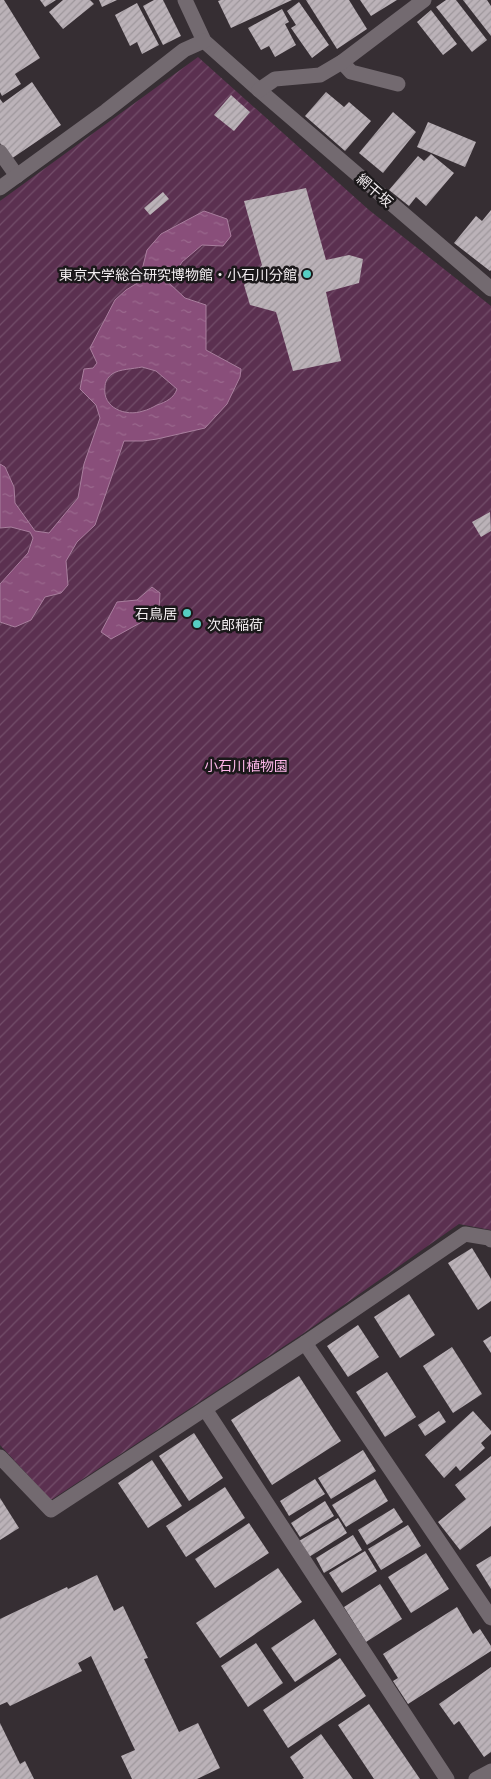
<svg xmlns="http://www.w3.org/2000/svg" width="491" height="1779" font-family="Lato,'Noto Sans JP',sans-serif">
<defs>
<pattern id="garden-furrows" width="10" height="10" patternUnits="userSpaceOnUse" patternTransform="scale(1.25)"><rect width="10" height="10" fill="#5b3050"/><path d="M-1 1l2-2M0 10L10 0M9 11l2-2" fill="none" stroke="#734e6a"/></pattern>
<pattern id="water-ripples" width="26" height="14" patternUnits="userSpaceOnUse" patternTransform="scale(1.25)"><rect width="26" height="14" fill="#894e7a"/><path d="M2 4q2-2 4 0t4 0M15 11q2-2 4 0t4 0" fill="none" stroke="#9a688d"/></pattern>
<pattern id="building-hatch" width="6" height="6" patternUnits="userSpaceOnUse" patternTransform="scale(1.25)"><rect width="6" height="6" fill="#bbb2b8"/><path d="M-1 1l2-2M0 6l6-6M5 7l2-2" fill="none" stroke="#9e979c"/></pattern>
</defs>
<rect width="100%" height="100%" fill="#362e33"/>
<polygon fill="url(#garden-furrows)" points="198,57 369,210 491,306 491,1230 459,1224 301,1335 51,1500 0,1445 0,201"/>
<g fill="url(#water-ripples)" stroke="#a87e9d" fill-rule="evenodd">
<path d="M 204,211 L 227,219 L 231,236 L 223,246 L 202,245 L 182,262 L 169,283 L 185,298 L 206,305 L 206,350 L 241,369 L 240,377 L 227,404 L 205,428 L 157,439 L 143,441 L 124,441 L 95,525 L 77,542 L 66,561 L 68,585 L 61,593 L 45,597 L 31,620 L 15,627 L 0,622 L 0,584 L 28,553 L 33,538 L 30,532 L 11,527 L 0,528 L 0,464 L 5,467 L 14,487 L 15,503 L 35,531 L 49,533 L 78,498 L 84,464 L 100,418 L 96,405 L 80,389 L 84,369 L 93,368 L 97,363 L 90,348 L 115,300 L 126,290 L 139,282 L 147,250 L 161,234 ZM 142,367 L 156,371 L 177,389 C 174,398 166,402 157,405 C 153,407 148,410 143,411 C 126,417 102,408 105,387 C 105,382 107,378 112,374 C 119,369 133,369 142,367 Z"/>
<polygon points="152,587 160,593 159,610 140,623 111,639 101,632 117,602 137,600"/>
</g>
<g fill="url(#building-hatch)">
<polygon points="0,0 4,0 40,58 15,74 21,84 2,96 0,92"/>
<polygon points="40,0 56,0 45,7"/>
<polygon points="63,0 90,0 94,4 63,29 49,12"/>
<polygon points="99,0 117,0 102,7"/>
<polygon points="154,0 163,0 181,36 163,45 143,6"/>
<polygon points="221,0 292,0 231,28 218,1"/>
<polygon points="306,0 349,0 367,29 337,49"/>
<polygon points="360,0 397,0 371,16"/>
<polygon points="446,0 456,0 487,40 472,52 436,7"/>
<polygon points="463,0 487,0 491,6 491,36"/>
<polygon points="299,2 329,45 312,58 291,28 296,25 287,11"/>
<polygon points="137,3 159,45 142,54 137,42 130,46 115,15"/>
<polygon points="282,9 289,22 285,24 296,45 275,57 269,46 261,50 248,28"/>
<polygon points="431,10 457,44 443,55 417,22"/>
<polygon points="32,82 61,125 11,159 0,143 0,99 3,103"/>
<polygon points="326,92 344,107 349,102 371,121 345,151 305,116"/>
<polygon points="231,95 250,112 234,131 214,115"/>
<polygon points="393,112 416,132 383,173 359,153"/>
<polygon points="428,122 476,142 465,167 417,147"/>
<polygon points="431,154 454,173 426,206 416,197 409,206 389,190 418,156 424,161"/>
<polygon points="306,188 326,260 349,255 363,259 359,283 326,292 341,361 293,371 276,312 250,305 244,285 262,265 244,201"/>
<polygon points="163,192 169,199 150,215 144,208"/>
<polygon points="491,210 491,270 490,271 454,243 476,216 482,221"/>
<polygon points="490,512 491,531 481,537 472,522"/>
<polygon points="472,1248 491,1279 491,1301 478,1310 448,1263"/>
<polygon points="409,1294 435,1335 400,1358 374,1317"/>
<polygon points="358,1325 379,1357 348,1377 327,1346"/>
<polygon points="491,1336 491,1353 483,1341"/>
<polygon points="452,1347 482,1394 453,1413 423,1366"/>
<polygon points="387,1372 416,1417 385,1437 356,1392"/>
<polygon points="299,1376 341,1441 272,1485 231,1420"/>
<polygon points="439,1411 446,1422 425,1436 418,1425"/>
<polygon points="473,1411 491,1431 491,1434 481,1443 485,1448 460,1471 456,1466 444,1478 425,1455"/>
<polygon points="194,1433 223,1478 189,1501 159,1456"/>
<polygon points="363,1450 376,1471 331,1499 318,1478"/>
<polygon points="491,1456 491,1526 460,1550 438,1522 466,1499 455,1485"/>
<polygon points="152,1460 182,1506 148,1528 118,1483"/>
<polygon points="315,1479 325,1494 289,1516 280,1501"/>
<polygon points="375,1479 388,1501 346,1527 332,1505"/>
<polygon points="225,1487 245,1518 186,1557 166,1526"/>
<polygon points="0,1498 19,1528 0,1540"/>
<polygon points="325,1501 334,1516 300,1537 291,1523"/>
<polygon points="394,1508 403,1522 367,1545 358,1530"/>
<polygon points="338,1518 347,1533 309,1557 299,1541"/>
<polygon points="249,1523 269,1553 215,1588 195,1559"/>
<polygon points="408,1525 421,1546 381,1570 368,1549"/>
<polygon points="353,1535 362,1550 324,1573 316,1558"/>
<polygon points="365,1551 377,1571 342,1593 329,1573"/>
<polygon points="426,1553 449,1589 411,1613 388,1577"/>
<polygon points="491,1556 491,1589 476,1565"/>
<polygon points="278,1568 302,1602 220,1658 196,1623"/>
<polygon points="97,1575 114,1611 123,1606 148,1658 144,1659 179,1732 198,1723 220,1768 197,1779 132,1779 121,1756 135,1750 91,1656 78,1663 82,1671 10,1706 7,1702 0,1705 0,1619 67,1587 68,1589"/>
<polygon points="380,1584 402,1619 366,1642 344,1607"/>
<polygon points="457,1607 473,1634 480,1629 491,1646 491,1651 408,1704 393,1681 398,1678 383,1654"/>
<polygon points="314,1619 337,1654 295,1682 271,1648"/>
<polygon points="256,1643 283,1683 248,1707 221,1666"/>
<polygon points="340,1658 366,1696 288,1748 263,1710"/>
<polygon points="491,1667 491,1752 484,1757 459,1721 454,1725 439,1704"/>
<polygon points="369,1704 420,1779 374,1779 338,1725"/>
<polygon points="0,1723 20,1764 25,1761 34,1779 0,1779"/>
<polygon points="321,1734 353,1779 302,1779 304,1778 290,1757"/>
</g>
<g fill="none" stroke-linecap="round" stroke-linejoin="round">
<g stroke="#736a70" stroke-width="15">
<polyline points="342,62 351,72 398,84"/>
<polyline points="0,152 17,176"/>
</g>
<g stroke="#736a70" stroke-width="15">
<polyline points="185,0 204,41 259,90 491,289"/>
<polyline points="259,90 275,79 320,75 342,62 424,0"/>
<polyline points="0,188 106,111 184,50 204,41"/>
<polyline points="305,1343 491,1618"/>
<polyline points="205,1409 447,1779"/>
<polyline points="0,1457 51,1510 305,1343 465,1234 489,1238 491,1240"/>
<polyline points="476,1779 491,1771"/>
</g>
</g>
<g fill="#56cec3" stroke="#1b181a" stroke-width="2">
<circle cx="307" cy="274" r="5"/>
<circle cx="187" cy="613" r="5"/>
<circle cx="197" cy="624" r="5"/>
</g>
<g text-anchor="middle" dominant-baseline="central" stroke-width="5" stroke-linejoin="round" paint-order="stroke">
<g font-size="14" fill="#f2edf0" stroke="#1b181a">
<text transform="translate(375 190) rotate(41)">網干坂</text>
</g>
<g font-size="14" fill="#f2edf0" stroke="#1b181a" text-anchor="end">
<text x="297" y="274">東京大学総合研究博物館・小石川分館</text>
<text x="177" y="613">石鳥居</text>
<text x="207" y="624" text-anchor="start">次郎稲荷</text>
</g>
<g font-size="14" fill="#fcb6e9" stroke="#1b181a">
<text x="246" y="765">小石川植物園</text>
</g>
</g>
</svg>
